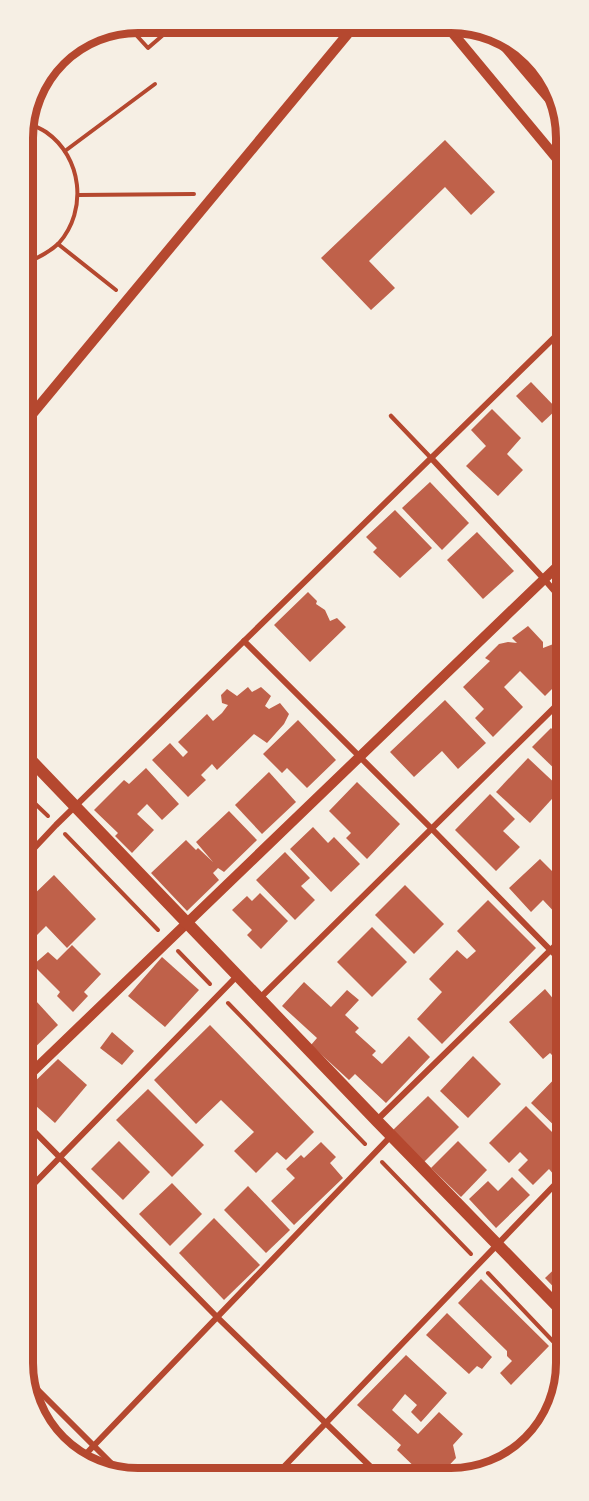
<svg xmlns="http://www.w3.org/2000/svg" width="589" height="1501" font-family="Roboto,sans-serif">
<rect width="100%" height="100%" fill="#f6efe4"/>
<g fill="#bf614a">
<polygon points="445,140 495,192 471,215 445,187 369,261 395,288 371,310 321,258"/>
<polygon points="563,366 563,388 552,378"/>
<polygon points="531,382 557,409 542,423 516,396"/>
<polygon points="492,409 521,438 507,454 523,470 498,496 466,466 486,446 471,430"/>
<polygon points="430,482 469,523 442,550 402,508"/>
<polygon points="395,510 432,548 400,578 373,552 377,548 366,537"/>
<polygon points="477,532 514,571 483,599 447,560"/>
<polygon points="308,592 317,601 316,604 325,610 330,621 337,618 346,627 310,662 274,625"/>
<polygon points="528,626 543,642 543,648 556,643 564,651 564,677 545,696 520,671 504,687 523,707 493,737 475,718 484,709 463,687 490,661 485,658 499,644 508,642 517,643 512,638"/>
<polygon points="248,687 252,692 261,687 271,696 265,706 269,709 280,703 289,714 284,724 267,743 254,734 217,770 212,764 201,775 206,780 188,797 152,760 170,743 183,757 188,752 178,742 207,714 213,721 222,713 228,705 222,703 221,695 227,689 237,696"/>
<polygon points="445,700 486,743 458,769 442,751 414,777 390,752"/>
<polygon points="298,720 336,760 307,788 287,768 282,773 263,754"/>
<polygon points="551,728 564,741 565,779 532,747"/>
<polygon points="528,758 561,789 530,823 496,792"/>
<polygon points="146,768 179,804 162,820 147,804 137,814 154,830 132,853 115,836 118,833 94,810 124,780 129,784"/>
<polygon points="269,772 296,802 262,834 235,805"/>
<polygon points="357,782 400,824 367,859 346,838 351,833 329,811"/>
<polygon points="490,794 515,819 503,831 520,847 496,871 455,830"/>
<polygon points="229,811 257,840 224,872 218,868 213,873 219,880 187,911 151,873 186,840 196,850 198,848 213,862 196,842"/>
<polygon points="313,827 328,843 334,837 360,864 331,892 290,849"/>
<polygon points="25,833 32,841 25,847"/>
<polygon points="285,852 310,878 301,886 315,900 295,920 256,880"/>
<polygon points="540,859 554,873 565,862 565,913 560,918 543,900 531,912 509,888"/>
<polygon points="54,875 96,919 67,948 46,926 35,937 25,926 25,903"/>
<polygon points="405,885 444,924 414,954 375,915"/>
<polygon points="260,893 288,921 261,949 247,935 252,930 232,910 247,896 252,901"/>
<polygon points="488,900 536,948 442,1044 417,1019 442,992 429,979 457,950 467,959 476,951 457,931"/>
<polygon points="372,927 407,962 372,997 337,962"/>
<polygon points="25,938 32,945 25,953"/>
<polygon points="72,945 101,974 84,992 88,996 73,1012 57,996 60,992 33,965 48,952 57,960"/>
<polygon points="162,957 199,990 165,1027 128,996"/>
<polygon points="304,982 331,1007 347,990 359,1000 345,1015 359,1028 355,1032 376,1051 372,1055 382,1064 409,1036 430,1057 386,1103 355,1074 349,1080 311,1045 317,1038 282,1006"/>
<polygon points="545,989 561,1008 565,1004 565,1034 561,1038 565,1042 565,1049 555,1058 550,1053 543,1059 509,1022"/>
<polygon points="36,1001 58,1025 25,1057 25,1012"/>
<polygon points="210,1025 314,1132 286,1160 277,1152 256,1173 234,1151 254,1132 221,1100 196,1124 154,1080"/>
<polygon points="112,1032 134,1051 122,1065 100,1048"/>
<polygon points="473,1056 501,1084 468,1118 440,1091"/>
<polygon points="58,1059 87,1085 55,1123 26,1097 25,1091"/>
<polygon points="565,1068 565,1096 566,1137 531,1103"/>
<polygon points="148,1089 204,1145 172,1177 116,1120"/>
<polygon points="428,1096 459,1127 423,1163 392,1131"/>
<polygon points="526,1106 566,1146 566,1163 554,1175 549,1169 533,1185 518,1170 528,1160 520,1152 509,1163 489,1143"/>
<polygon points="119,1141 150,1172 123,1200 91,1169"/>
<polygon points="458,1141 487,1170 461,1197 431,1168"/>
<polygon points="321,1142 336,1157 330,1163 343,1178 294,1225 271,1201 295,1178 286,1169 301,1155 304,1158"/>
<polygon points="512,1177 530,1195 496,1228 469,1199 488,1181 498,1191"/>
<polygon points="172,1183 202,1214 170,1246 139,1214"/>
<polygon points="248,1186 290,1230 266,1253 224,1210"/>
<polygon points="214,1218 260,1265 224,1300 179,1253"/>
<polygon points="566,1258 566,1300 545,1278"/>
<polygon points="481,1279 549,1346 511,1385 500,1373 512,1361 507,1356 507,1351 458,1303"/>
<polygon points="447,1313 492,1357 482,1369 477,1366 469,1374 426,1335"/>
<polygon points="406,1355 447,1393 421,1422 411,1412 417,1405 405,1394 392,1410 418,1434 439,1412 463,1434 453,1445 456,1458 440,1475 423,1475 397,1450 401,1445 357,1405"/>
</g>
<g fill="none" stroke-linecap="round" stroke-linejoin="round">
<g stroke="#b5482f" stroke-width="4">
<polyline points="128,26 148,48 177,23"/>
<polyline points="65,151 155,84"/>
<polyline points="78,195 194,194"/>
<polyline points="58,244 116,290"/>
<path d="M 23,264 C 36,259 49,253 59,243 C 88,210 82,157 46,132 C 40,128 32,125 25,122"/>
<polyline points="25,794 48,816"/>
<polyline points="65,834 158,930"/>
<polyline points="178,951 210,984"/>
<polyline points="228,1003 365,1144"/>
<polyline points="382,1162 471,1254"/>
<polyline points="488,1273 566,1355"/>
</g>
<polyline stroke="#b5482f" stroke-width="4.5" points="391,416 432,459"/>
<g stroke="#b5482f" stroke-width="6">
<polyline points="432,459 544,579 564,602"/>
<polyline points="244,641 432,829 565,965"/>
<polyline points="25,858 56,825 563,329"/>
<polyline points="260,998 564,698"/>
<polyline points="377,1120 565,936"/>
<polyline points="26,1123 217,1317 379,1475"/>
<polyline points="26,1192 237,976"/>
<polyline points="26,1378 124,1476"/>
<polyline points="82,1458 391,1136"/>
<polyline points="275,1476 566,1173"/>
</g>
<g stroke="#b5482f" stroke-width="10">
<polyline points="446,25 563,166"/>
<polyline points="496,36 563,115"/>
<polyline points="24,424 356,24"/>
<polyline points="25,1079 564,560"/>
</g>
<polyline stroke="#b5482f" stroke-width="12" points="25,754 377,1121 566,1315"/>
</g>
<path d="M0 0H589V1501H0ZM138 33H451A105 105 0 0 1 556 138V1363A105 105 0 0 1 451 1468H138A105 105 0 0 1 33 1363V138A105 105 0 0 1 138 33Z" fill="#f6efe4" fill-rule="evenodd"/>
<path fill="none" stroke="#b5482f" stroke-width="8" d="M138 33H451A105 105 0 0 1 556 138V1363A105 105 0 0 1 451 1468H138A105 105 0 0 1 33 1363V138A105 105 0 0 1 138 33Z"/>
</svg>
